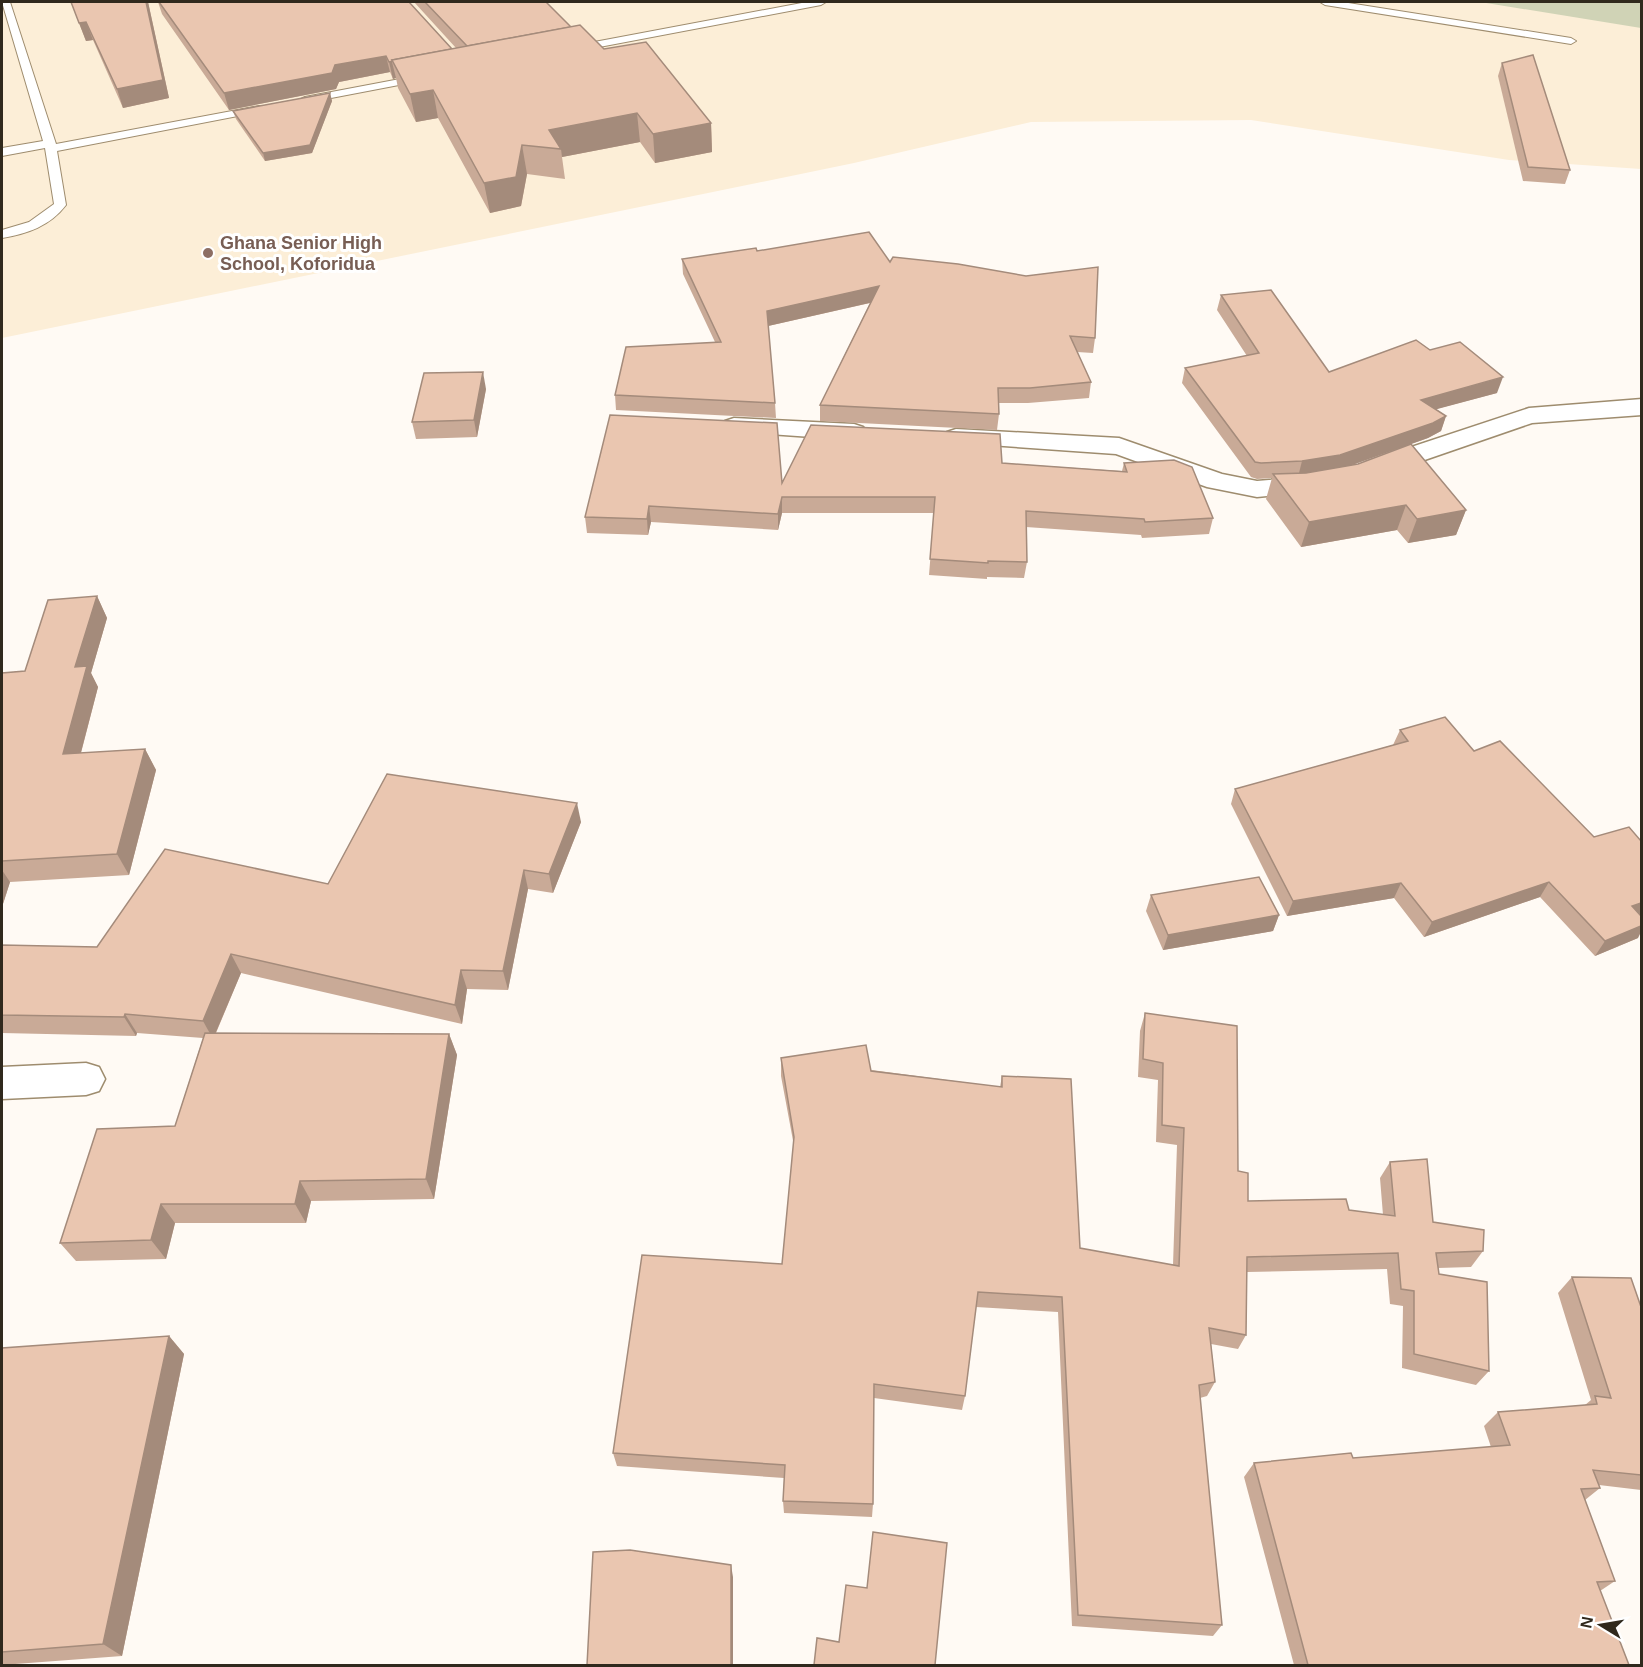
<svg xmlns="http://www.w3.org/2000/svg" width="1643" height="1667" font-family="Arial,sans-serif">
<rect width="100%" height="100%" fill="#fffaf4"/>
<polygon fill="#fceed7" points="2,2 1641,2 1641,169 1509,160 1251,120 1031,122 854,163 2,338"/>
<polygon fill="#d0d3b6" points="1480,2 1641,2 1641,28"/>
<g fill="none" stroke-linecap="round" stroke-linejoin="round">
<g stroke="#9e8c6e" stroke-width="2">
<g id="service">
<path d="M 2,2 L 10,2 L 56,144 L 259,106 L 265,109 L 259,112 L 57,151 L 66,205 C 50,226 27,234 2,238 L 2,230 L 29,222 L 54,204 L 45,148 L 2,156 L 2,148 L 43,141 Z"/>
<polygon points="807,2 826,2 821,5 573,52 568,49 573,46"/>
<polygon points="1320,2 1342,2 1571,38 1576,41 1571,44 1325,5"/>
<polygon points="421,75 427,78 425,80 305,103 299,100 305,97"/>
</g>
</g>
<g stroke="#9e8c6e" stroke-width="3">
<g id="minor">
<polygon points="1642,399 1642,415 1532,423 1384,474 1375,476 1366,474 1362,468 1366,462 1529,408"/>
<polygon points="734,418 854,424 863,427 867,432 863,437 854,440 725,431 721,426 725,421"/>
<polygon points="956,429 1119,438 1222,474 1257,481 1314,476 1323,478 1327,484 1323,490 1257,497 1207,487 1116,454 947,442 943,437 947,432"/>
<polygon points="86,1063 99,1067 105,1079 99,1091 86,1095 2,1099 2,1067"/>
</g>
</g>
<use href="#service" fill="#fff" fill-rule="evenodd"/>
<use href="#minor" fill="#fff" fill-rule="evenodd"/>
</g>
<g fill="#c9aa97">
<polygon points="71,2 148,2 169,98 123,108 93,40 86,41"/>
<polygon points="158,2 409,2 452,49 456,48 414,2 546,2 571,27 711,123 712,152 655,163 640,142 562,157 565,179 527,174 521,206 490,213 438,118 416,122 398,88 396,78 393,79 390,72 339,82 336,89 229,110 162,14"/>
<polygon points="1502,63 1570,170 1565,184 1523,181 1498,76"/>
<polygon points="330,93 332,101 312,153 265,161 236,119 233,111"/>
<polygon points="757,251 890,262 1095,338 1093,353 1077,352 1091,382 1089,398 1028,403 999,403 999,414 997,430 820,421 820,405 870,303 768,326 775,403 776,418 616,410 615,395 715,342 683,274 682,259"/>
<polygon points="1221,295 1329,372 1497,393 1436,409 1446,416 1441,431 1428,438 1352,465 1466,510 1456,535 1408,543 1397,530 1301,547 1266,499 1272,478 1257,479 1251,477 1182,383 1185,368 1247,356 1217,310"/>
<polygon points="486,389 477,437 416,439 412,422"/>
<polygon points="1002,463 1122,471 1124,463 1213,518 1209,534 1142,538 1141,535 1026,527 1027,562 1024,578 987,577 987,579 929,575 934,513 782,513 778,530 651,522 648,535 587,533 585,517 782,483"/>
<polygon points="97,596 107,618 91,673 98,687 81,753 145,749 156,770 129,875 10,882 2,907 2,673 25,671"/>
<polygon points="1400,730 1474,751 1641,914 1640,915 1638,938 1595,956 1540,897 1424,937 1394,898 1287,916 1231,804 1235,789 1393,745"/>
<polygon points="581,822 553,893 528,889 508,990 467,989 462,1024 241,973 216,1033 449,1034 457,1055 434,1199 311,1201 306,1223 175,1223 166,1259 76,1261 60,1243 175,1126 203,1038 137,1033 136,1036 2,1033 2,945 97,947 328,884"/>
<polygon points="1151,895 1279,915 1273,931 1163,950 1146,911"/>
<polygon points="1145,1013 1238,1171 1248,1201 1349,1210 1383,1215 1380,1178 1390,1162 1433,1222 1483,1251 1471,1267 1438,1268 1439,1274 1489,1371 1476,1385 1402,1368 1403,1306 1390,1304 1387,1269 1247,1272 1246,1335 1238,1349 1211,1344 1215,1382 1207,1396 1200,1398 1222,1625 1213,1636 1072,1626 1058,1312 976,1307 965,1396 962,1410 874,1398 873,1504 872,1517 784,1513 783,1501 784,1478 617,1466 613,1453 782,1264 794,1146 781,1076 781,1058 1000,1087 1002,1076 1080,1248 1173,1265 1177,1145 1156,1142 1158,1080 1138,1077 1140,1031"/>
<polygon points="1572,1277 1641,1307 1641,1490 1599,1485 1600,1488 1585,1500 1615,1581 1600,1591 1629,1665 1294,1665 1244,1477 1254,1463 1353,1458 1491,1447 1484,1426 1498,1412 1585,1405 1591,1400 1558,1293"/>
<polygon points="169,1336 184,1354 122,1656 2,1665 2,1348"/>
</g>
<g fill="#a48b7b">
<polygon points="146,2 148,2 169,98 123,108 117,89"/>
<polygon points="86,22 93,40 86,41 79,23"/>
<polygon points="386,56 390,72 339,82 336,89 229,110 224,93 335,65"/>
<polygon points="389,62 392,62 396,78 393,79"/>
<polygon points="433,90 438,118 416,122 410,94"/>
<polygon points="330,93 332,101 312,153 265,161 263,153"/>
<polygon points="637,113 640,142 562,157 561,149 549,130"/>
<polygon points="711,123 712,152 655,163 653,134"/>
<polygon points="522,145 527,174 521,206 490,213 484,183"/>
<polygon points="879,286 878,301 768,326 767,311"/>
<polygon points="483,372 486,389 477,437 474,420"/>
<polygon points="1503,377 1497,393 1415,415 1421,400"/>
<polygon points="1446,416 1441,431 1428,438 1335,471 1298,477 1302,461"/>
<polygon points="782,497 782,513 778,530 778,514"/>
<polygon points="1406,505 1397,530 1301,547 1309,522"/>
<polygon points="649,506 651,522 648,535 647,519"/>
<polygon points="1466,510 1456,535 1408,543 1417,519"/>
<polygon points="97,596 107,618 91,673 98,687 75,775 63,754 75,667"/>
<polygon points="145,749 156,770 129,875 117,854"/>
<polygon points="577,803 581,822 553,893 549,874"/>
<polygon points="2,870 10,882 2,907"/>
<polygon points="524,870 528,889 508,990 503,971"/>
<polygon points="1549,882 1540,897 1424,937 1432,922"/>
<polygon points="1401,883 1394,898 1287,916 1293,901"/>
<polygon points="1641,903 1641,914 1622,921 1632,906"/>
<polygon points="1279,915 1273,931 1163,950 1168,935"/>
<polygon points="1641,926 1641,932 1638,938 1595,956 1605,941"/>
<polygon points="231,954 241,973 213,1039 203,1021"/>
<polygon points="461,970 467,989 462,1024 455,1005"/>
<polygon points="125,1014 137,1033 136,1036 124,1017"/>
<polygon points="449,1034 457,1055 434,1199 426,1179"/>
<polygon points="300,1181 311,1201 306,1223 295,1204"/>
<polygon points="161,1204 175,1223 166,1259 151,1240"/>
<polygon points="169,1336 184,1354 122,1656 103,1644"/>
<polygon points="731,1565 733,1577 733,1665 731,1665"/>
</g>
<g fill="#eac6b0" stroke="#a48b7b" stroke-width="1.5">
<polygon points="71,2 146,2 163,80 117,89 86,22 79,23"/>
<polygon points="159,2 409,2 452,49 392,60 393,61 389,62 386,56 335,65 332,73 224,93"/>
<polygon points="425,2 546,2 571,27 467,46"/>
<polygon points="580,25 604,49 646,42 711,123 653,134 637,113 549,130 561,149 522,145 516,177 484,183 433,90 410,94 392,60"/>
<polygon points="1533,55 1570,170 1528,167 1502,63"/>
<polygon points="330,93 310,145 263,153 233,111"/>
<polygon points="869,232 890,262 893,257 958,264 1026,276 1098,267 1095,338 1070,336 1091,382 1030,388 998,388 999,414 820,405 879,286 767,311 775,403 615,395 626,347 721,342 682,259 756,248 757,251"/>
<polygon points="1271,290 1329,372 1416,340 1430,350 1460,342 1503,377 1421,400 1446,416 1433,423 1340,455 1302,461 1261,463 1255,462 1185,368 1259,353 1221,295"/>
<polygon points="483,372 474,420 412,422 424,373"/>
<polygon points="610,415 777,423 782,483 811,425 1000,434 1002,463 1127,472 1124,463 1174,460 1192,467 1213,518 1145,522 1144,519 1026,511 1027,562 988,561 988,563 930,559 935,497 782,497 778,514 649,506 647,519 585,517"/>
<polygon points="1411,444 1466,510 1417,519 1406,505 1309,522 1273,474 1306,473 1358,464"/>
<polygon points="97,596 75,667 87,666 63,754 145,749 117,854 2,861 2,673 25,671 48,600"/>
<polygon points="1445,717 1474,751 1500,741 1594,837 1629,827 1641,841 1641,903 1632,906 1641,916 1641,926 1605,941 1549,882 1432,922 1401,883 1293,901 1235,789 1408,741 1400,730"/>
<polygon points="387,774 577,803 549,874 524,870 503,971 461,970 455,1005 231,954 203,1021 125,1014 124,1017 2,1015 2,945 97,947 165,849 328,884"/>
<polygon points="1259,877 1279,915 1168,935 1151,895"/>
<polygon points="1145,1013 1237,1026 1238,1171 1248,1173 1248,1201 1346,1199 1349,1210 1395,1216 1390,1162 1427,1159 1433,1222 1484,1230 1483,1251 1436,1253 1439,1274 1487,1282 1489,1371 1414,1354 1414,1291 1401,1289 1398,1253 1247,1257 1246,1335 1209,1328 1215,1382 1199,1385 1222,1625 1078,1615 1062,1297 978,1292 965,1396 874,1384 873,1504 783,1501 785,1465 613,1453 642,1255 782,1264 794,1137 781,1058 866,1045 871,1071 1002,1087 1002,1076 1071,1079 1080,1248 1179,1266 1184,1128 1162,1125 1163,1063 1143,1059"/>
<polygon points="205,1033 449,1034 426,1179 300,1181 295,1204 161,1204 151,1240 60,1243 97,1129 175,1126"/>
<polygon points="1572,1277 1631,1278 1641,1307 1641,1475 1593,1470 1600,1488 1581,1489 1615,1581 1597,1582 1629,1665 1308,1665 1254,1463 1351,1453 1353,1458 1510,1445 1498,1412 1597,1404 1595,1396 1611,1398"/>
<polygon points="169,1336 103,1644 2,1652 2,1348"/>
<polygon points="873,1532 947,1543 935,1665 814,1665 817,1638 839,1642 846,1585 867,1588"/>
<polygon points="630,1550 731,1565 731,1665 587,1665 593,1552"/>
</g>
<circle fill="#8d6e63" stroke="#fff" stroke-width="2" cx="208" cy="253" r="6"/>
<g text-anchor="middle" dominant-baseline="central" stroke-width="6" stroke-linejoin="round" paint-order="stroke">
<g font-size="18" font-weight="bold" fill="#785e54" stroke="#fff" text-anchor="start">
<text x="220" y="243">Ghana Senior High<tspan x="220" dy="21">School, Koforidua</tspan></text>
</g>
</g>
<rect width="1643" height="1667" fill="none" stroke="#30291d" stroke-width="6"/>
<g transform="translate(1601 1625) rotate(281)" stroke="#ffffff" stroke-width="4.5" paint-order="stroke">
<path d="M0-4.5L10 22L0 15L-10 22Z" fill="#30291d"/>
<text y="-9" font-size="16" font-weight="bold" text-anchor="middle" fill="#30291d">N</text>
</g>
</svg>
